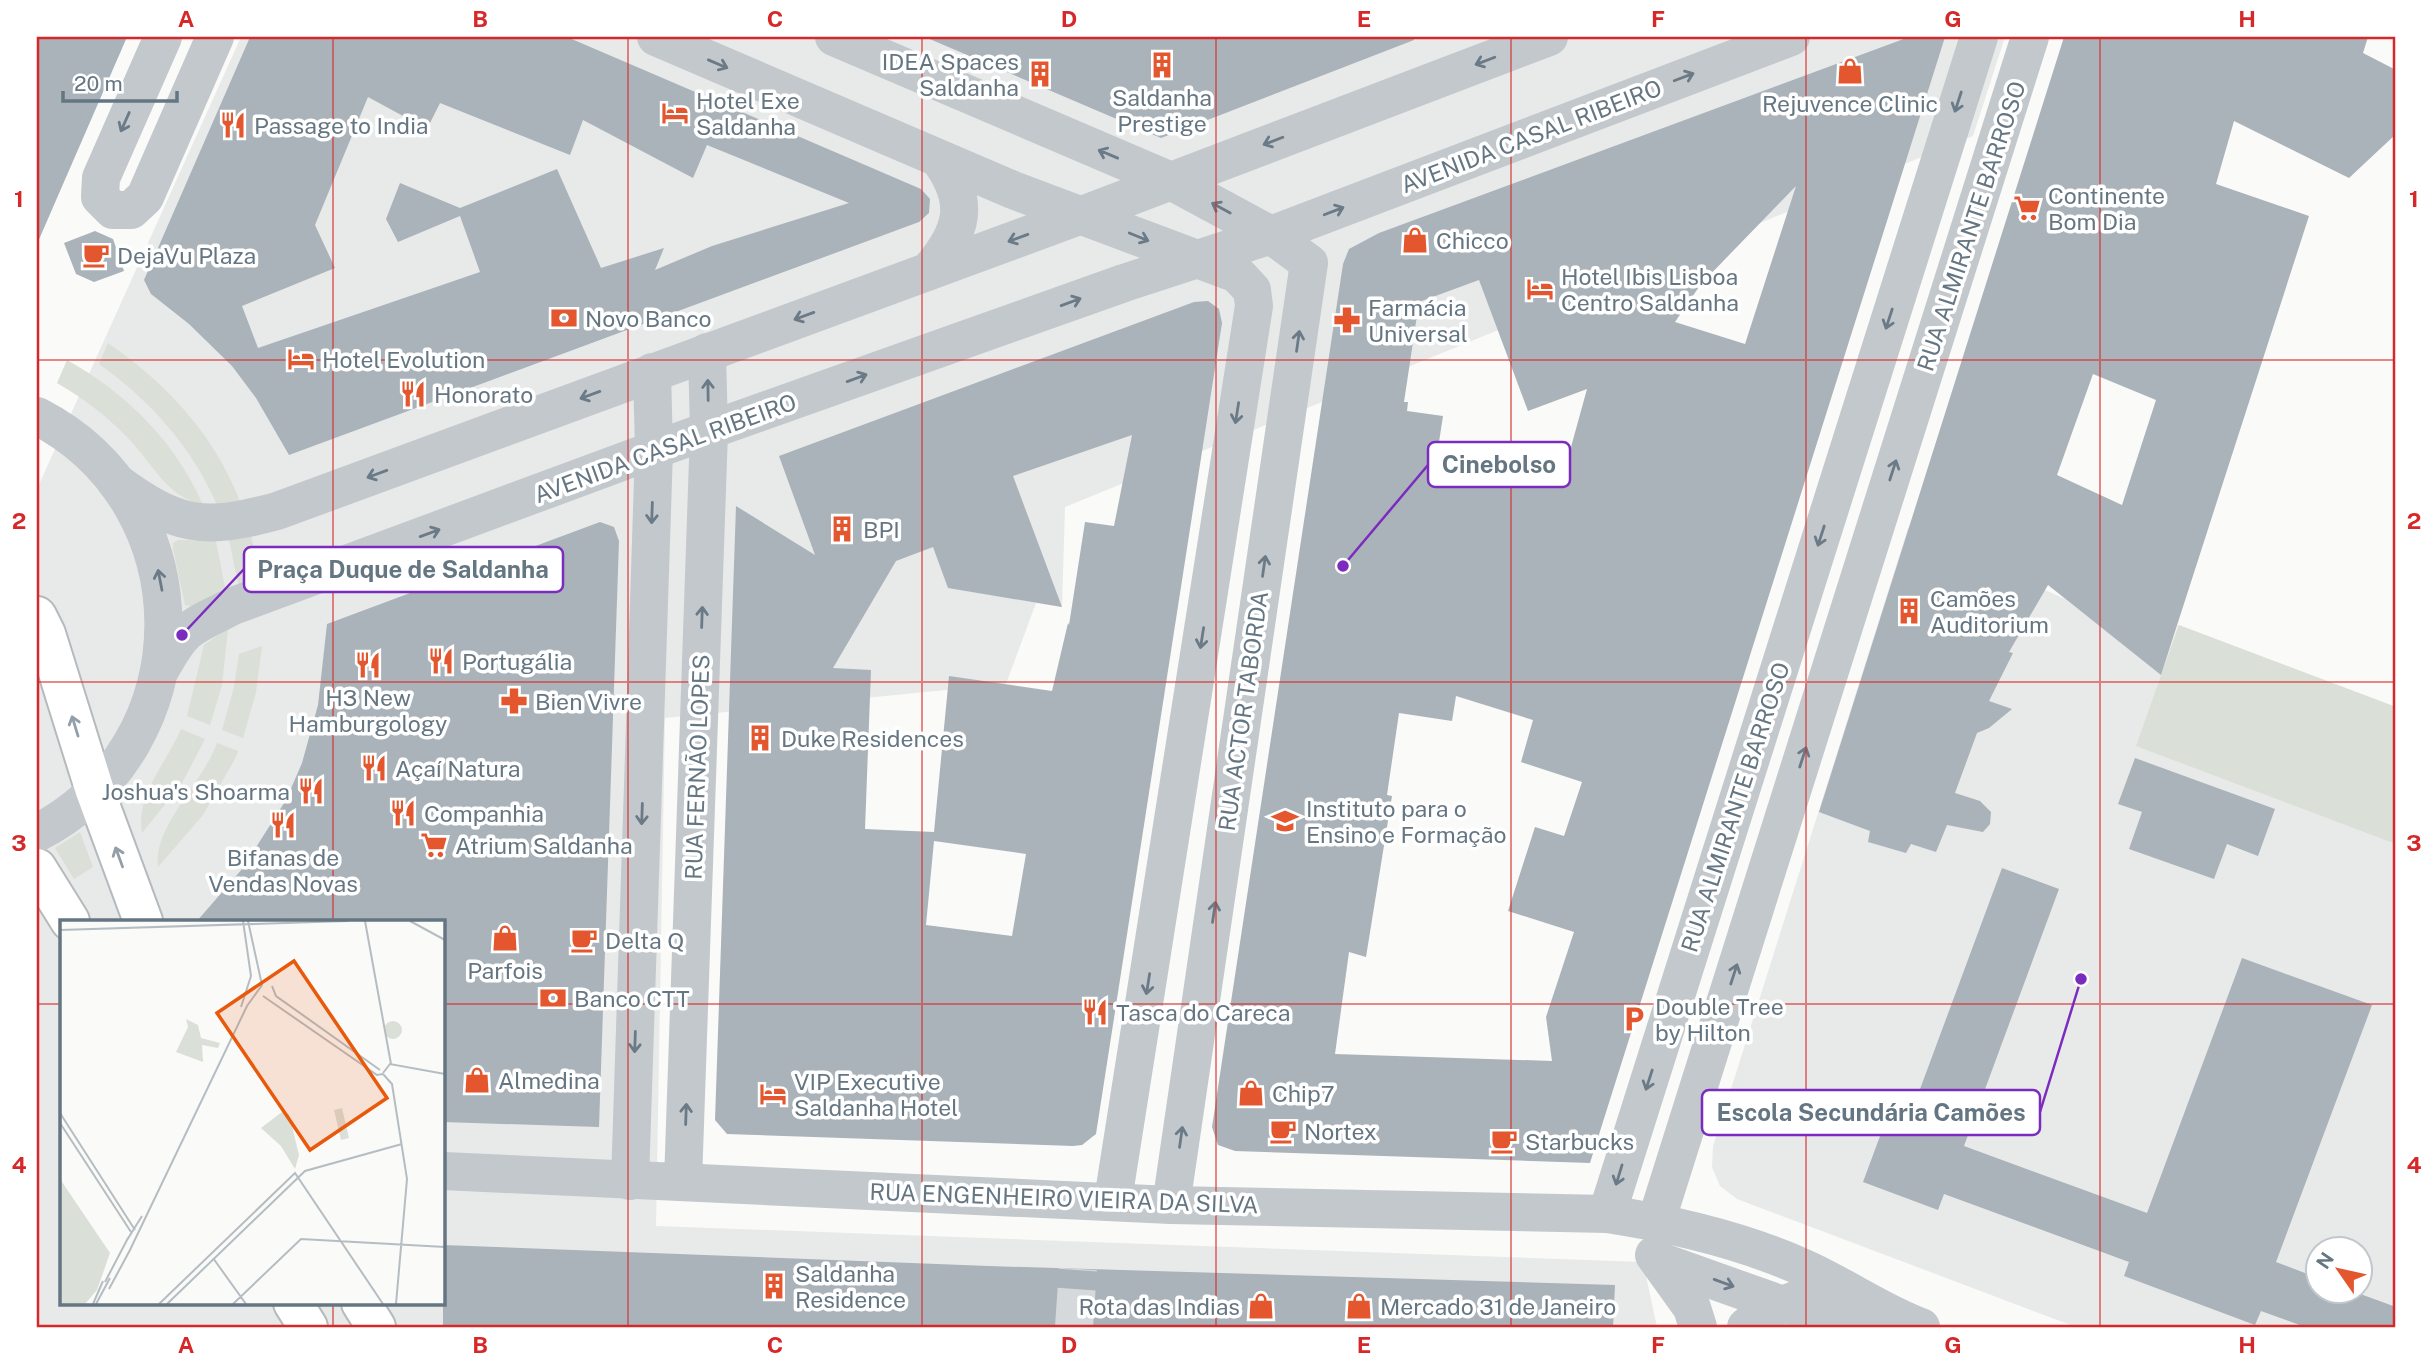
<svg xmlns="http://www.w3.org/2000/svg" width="2433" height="1364" font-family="'Public Sans',sans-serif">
<rect width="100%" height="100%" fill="#fafaf8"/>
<g fill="#e8e9e9" fill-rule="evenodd">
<path d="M 241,37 L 2005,37 L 1973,136 L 1065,507 L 1062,607 L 1036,603 L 1006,684 L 665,718 L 656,1226 L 1643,1262 L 1657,1327 L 37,1327 L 37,489 ZM 61,921 L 443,921 L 443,1303 L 61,1303 Z"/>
<path d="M 1908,528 L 2065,599 L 2161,674 L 2178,625 L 2396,707 L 2396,1327 L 2076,1327 L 1737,1199 L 1720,1186 L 1712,1167 L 1713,1146 ZM 2318,1248 L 2360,1248 L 2360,1290 L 2318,1290 Z"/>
</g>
<g fill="#dadfd7">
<path d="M 108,343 C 166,383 215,435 240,502 L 217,505 C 192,447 151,401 99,364 Z"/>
<path d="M 67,360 C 127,394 175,441 203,505 C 165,496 153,463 127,437 C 106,415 83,398 57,383 Z"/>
<polygon points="251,535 260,580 239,588 229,540"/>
<polygon points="179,540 216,541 226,593 191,606 185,605 173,549 173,543"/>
<polygon points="2179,625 2396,707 2396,844 2136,746"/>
<polygon points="228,628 222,685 210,725 187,716 204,645"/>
<polygon points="262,646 256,692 243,738 222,730 234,687 239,654"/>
<path d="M 181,729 L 205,739 L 182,783 L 142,833 C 135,795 167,763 181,729 Z"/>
<path d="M 217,743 L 238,751 L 236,757 L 203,815 L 158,867 C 153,826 202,785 217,743 Z"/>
<polygon points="80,832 93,867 74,879 55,848"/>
</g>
<g fill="#aab3b9" fill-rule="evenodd">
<polygon points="37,37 127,37 37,244"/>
<path d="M 250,37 L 567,37 L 921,189 L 930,199 L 929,213 L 919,222 L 289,455 L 256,398 L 232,366 L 189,324 L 151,294 L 144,280 ZM 368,97 L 427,129 L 440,103 L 570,155 L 583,120 L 693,178 L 707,145 L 849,203 L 712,246 L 655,270 L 664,248 L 601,268 L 557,169 L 460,208 L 400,183 L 386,219 L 398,242 L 460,216 L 480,272 L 258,348 L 242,306 L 335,268 L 315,225 Z"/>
<polygon points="925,37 1413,37 1414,40 1161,138"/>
<path d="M 1909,37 L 1945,37 L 1590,1163 L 1235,1151 L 1218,1145 L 1212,1127 L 1343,264 L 1349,249 L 1379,233 ZM 1796,186 L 1745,344 L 1675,322 L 1701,284 ZM 1479,280 L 1528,411 L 1587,389 L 1560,487 L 1435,468 L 1443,416 L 1407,411 L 1408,402 L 1404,402 L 1419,302 ZM 1456,696 L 1533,720 L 1521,762 L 1582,782 L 1564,836 L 1535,827 L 1508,911 L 1574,932 L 1546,1017 L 1552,1061 L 1335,1054 L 1349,952 L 1366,957 L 1392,796 L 1387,795 L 1399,713 L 1452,721 Z"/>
<path d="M 2064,37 L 2368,37 L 2363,53 L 2396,70 L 2396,134 L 2349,178 L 2234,121 L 2216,184 L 2309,216 L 2161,675 L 2048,585 L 2009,652 L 2013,653 L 1989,701 L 2012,709 L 1989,728 L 1977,733 L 1955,793 L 1980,801 L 1991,812 L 1990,824 L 1983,832 L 1947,825 L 1936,852 L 1911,844 L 1906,853 L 1868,842 L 1870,831 L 1819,812 ZM 2093,374 L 2156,400 L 2122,505 L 2057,475 Z"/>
<polygon points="95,231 113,239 124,271 94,282 76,274 64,243"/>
<path d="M 1208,301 L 1219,309 L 1222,323 L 1096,1134 L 1082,1145 L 1073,1146 L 727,1134 L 715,1120 L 736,506 L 815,555 L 779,456 L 1194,302 ZM 1132,435 L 1114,526 L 1085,522 L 1069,625 L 1068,623 L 1052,691 L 949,676 L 934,832 L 865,829 L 871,670 L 833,668 L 896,561 L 933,547 L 948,588 L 1062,607 L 1013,476 ZM 934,841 L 1026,854 L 1012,936 L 926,925 Z"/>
<polygon points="600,522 614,527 619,541 599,1127 443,1122 443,921 197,921 243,868 286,800 302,763 318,705 327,624"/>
<polygon points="2135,758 2275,809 2258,856 2227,844 2214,879 2129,849 2142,812 2118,804"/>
<polygon points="2002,868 2059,889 1964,1146 2147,1213 2242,958 2372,1005 2276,1262 2318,1278 2318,1291 2352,1291 2396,1307 2396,1327 2305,1327 2261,1311 2255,1325 2124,1276 2129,1262 1944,1194 1938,1210 1863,1182 1883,1128 1903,1135"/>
<polygon points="443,1245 989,1266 1615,1285 1613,1327 443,1327"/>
</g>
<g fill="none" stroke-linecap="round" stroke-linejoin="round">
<polyline stroke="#d5d9db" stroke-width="38" stroke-dasharray="38 19" stroke-linecap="butt" points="1074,1327 1078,1269"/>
<g stroke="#b5babe" stroke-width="42">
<g id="major">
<polyline points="37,616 46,634 95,791 143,921"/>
<polyline points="37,868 70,921"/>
<polyline points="293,1303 308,1327"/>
<polyline points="361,1303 376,1327"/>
</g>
</g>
<g stroke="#c3c8cc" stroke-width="38">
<polyline points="163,37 101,178 100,197 113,210 131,210 145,197 215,37"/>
<polyline points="656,37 1013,190 1237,274 1252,290 1254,306 1113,1200"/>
<polyline points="834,37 1171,181 1271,235 1309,263 1171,1205"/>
<path d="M 929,271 C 963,232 971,202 939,159"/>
<path d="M 37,416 C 206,503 205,746 37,833"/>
<path d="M 116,482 C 177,527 204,531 277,511 L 1082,215 L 1549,37"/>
<path d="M 159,672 C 185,625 187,630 233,606 L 654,450 L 1124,283 L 1271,235 L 1791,37"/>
<path d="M 443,1171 L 1171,1205 L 1607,1214 C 1673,1224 1741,1240 1802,1267 C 1843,1285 1880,1312 1921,1327"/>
<polyline points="630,1181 654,450 652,372"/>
<polyline points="683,1182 709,431 707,352"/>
<polyline points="1607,1214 1979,37"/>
<polyline points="1656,1222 2030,37"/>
<polyline points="1654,1255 1692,1308 1698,1327"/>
<polyline points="1659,1261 1780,1304 1844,1318 1897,1319"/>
<polyline points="1746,1327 1763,1313 1798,1299"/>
</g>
<use href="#major" stroke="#fff" stroke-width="38"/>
</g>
<defs><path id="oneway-shaft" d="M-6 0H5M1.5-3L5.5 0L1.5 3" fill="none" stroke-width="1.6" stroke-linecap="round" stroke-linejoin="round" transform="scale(1.75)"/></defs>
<g stroke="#6a7a87">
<use href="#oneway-shaft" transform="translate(1485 61) rotate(159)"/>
<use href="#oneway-shaft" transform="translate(718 64) rotate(23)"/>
<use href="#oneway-shaft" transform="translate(1684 77) rotate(-21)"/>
<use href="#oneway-shaft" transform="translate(1958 102) rotate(108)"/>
<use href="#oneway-shaft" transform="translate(125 122) rotate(114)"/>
<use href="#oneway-shaft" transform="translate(1273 141) rotate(159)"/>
<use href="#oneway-shaft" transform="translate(1108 154) rotate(-157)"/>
<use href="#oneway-shaft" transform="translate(1221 208) rotate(-151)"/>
<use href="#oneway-shaft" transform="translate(1334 211) rotate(-21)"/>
<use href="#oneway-shaft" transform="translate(1139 237) rotate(22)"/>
<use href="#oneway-shaft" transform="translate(1018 238) rotate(160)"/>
<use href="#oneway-shaft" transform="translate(1071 302) rotate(-20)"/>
<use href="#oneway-shaft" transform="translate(804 316) rotate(160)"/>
<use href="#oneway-shaft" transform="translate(1889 319) rotate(108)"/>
<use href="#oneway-shaft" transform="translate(1298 341) rotate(-82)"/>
<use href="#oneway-shaft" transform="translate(857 378) rotate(-20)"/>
<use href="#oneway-shaft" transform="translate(708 390) rotate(-91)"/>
<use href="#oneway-shaft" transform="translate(590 395) rotate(160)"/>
<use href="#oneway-shaft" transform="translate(1237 413) rotate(99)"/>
<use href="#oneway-shaft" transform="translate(1893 470) rotate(-72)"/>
<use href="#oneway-shaft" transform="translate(377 474) rotate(160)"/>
<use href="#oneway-shaft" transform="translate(652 513) rotate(92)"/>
<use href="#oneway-shaft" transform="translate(430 533) rotate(-20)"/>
<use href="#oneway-shaft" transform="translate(1821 536) rotate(108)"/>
<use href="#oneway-shaft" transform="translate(1264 566) rotate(-82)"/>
<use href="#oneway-shaft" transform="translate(160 580) rotate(-101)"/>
<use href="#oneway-shaft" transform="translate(702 617) rotate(-88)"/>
<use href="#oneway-shaft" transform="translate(1202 638) rotate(99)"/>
<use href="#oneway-shaft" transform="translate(1803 757) rotate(-72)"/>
<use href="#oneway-shaft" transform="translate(642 814) rotate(92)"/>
<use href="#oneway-shaft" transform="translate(1214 912) rotate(-82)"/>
<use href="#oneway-shaft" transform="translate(1734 974) rotate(-72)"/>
<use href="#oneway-shaft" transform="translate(1148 984) rotate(99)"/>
<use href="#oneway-shaft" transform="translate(635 1042) rotate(92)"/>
<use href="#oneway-shaft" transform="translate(1649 1080) rotate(108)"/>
<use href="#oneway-shaft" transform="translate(686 1114) rotate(-88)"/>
<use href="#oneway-shaft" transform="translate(1181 1137) rotate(-82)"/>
<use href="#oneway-shaft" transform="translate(1619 1175) rotate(107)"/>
<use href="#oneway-shaft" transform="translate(1724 1283) rotate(20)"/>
</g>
<g stroke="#939fa8">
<use href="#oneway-shaft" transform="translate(75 726) rotate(-107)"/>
<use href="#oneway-shaft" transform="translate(119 857) rotate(-110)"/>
</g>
<path fill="none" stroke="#d62828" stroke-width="2" stroke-opacity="0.55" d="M 333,37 L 333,921M 628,37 L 628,1327M 922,37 L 922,1327M 1216,37 L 1216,1327M 1511,37 L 1511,1327M 1806,37 L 1806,1327M 2100,37 L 2100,1327M 37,360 L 2396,360M 37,682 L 2396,682M 37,1004 L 61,1004M 443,1004 L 2396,1004M 333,1303 L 333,1327"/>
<defs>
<g id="building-bare" transform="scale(2.1)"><path d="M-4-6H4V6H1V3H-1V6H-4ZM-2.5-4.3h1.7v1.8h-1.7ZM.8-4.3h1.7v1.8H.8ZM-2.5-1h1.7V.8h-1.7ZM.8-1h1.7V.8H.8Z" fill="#e4572e" stroke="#fff" stroke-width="2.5" paint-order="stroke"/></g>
<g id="shop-bare" transform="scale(2.1)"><path d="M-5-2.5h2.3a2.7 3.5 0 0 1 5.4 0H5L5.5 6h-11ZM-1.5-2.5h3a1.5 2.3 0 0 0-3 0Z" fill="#e4572e" stroke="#fff" stroke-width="2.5" paint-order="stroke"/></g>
<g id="hotel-bare" transform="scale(2.1)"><path d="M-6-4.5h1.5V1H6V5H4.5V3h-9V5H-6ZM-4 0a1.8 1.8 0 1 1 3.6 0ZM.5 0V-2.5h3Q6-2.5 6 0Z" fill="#e4572e" stroke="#fff" stroke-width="2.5" paint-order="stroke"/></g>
<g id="restaurant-bare" transform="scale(2.1)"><path d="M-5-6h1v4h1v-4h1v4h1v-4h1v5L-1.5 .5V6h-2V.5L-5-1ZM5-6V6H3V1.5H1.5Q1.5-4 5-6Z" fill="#e4572e" stroke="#fff" stroke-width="2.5" paint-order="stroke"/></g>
<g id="supermarket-bare" transform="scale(2.1)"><path d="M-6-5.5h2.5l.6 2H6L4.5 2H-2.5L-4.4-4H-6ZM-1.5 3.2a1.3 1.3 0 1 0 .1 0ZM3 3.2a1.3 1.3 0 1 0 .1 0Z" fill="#e4572e" stroke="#fff" stroke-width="2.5" paint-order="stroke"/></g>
<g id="cafe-bare" transform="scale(2.1)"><path d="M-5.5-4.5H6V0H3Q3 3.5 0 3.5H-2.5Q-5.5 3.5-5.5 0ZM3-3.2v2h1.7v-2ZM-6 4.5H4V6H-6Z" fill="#e4572e" stroke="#fff" stroke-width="2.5" paint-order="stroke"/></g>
<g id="bank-bare" transform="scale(2.1)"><path d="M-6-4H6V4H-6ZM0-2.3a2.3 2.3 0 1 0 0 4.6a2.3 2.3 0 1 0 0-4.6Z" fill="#e4572e" stroke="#fff" stroke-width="2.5" paint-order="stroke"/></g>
<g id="pharmacy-bare" transform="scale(2.1)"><path d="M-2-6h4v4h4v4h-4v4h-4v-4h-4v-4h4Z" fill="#e4572e" stroke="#fff" stroke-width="2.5" paint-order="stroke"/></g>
<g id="school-bare" transform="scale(2.1)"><path d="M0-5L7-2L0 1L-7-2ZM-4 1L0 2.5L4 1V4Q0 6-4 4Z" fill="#e4572e" stroke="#fff" stroke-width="2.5" paint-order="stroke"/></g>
<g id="parking-bare" transform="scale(2.1)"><path d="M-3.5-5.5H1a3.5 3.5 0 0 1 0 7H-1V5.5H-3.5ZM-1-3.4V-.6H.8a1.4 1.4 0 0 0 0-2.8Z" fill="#e4572e" stroke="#fff" stroke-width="2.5" paint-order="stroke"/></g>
</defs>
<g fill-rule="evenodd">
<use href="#building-bare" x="1162" y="65"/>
<use href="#shop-bare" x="1850" y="71"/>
<use href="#building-bare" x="1040" y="74"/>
<use href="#hotel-bare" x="675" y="113"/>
<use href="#restaurant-bare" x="233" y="125"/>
<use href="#supermarket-bare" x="2027" y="208"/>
<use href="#shop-bare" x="1415" y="240"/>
<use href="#cafe-bare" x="96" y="255"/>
<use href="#hotel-bare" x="1540" y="289"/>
<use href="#bank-bare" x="564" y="318"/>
<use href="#pharmacy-bare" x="1347" y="320"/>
<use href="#hotel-bare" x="301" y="359"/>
<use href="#restaurant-bare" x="413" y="394"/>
<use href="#building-bare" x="842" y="529"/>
<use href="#building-bare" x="1909" y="611"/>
<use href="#restaurant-bare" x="441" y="661"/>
<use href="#restaurant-bare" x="368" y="665"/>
<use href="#pharmacy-bare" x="514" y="701"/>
<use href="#building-bare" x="760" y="738"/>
<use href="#restaurant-bare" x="374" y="768"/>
<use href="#restaurant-bare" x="311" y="791"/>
<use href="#restaurant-bare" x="403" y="813"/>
<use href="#school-bare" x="1285" y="821"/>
<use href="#restaurant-bare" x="283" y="825"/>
<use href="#supermarket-bare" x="434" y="845"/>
<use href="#shop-bare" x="505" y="938"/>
<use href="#cafe-bare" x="584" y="940"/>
<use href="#bank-bare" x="553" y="998"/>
<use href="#restaurant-bare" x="1095" y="1012"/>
<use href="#parking-bare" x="1634" y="1019"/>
<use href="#shop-bare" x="477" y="1080"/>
<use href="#shop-bare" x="1251" y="1093"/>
<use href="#hotel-bare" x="773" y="1094"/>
<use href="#cafe-bare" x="1283" y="1131"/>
<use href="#cafe-bare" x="1504" y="1141"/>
<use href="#building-bare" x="774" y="1286"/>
<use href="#shop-bare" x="1261" y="1306"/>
<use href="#shop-bare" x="1359" y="1306"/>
</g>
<g text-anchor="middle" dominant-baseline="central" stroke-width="7" stroke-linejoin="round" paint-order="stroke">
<g font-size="23" fill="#657683" stroke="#fff" text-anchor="start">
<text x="1019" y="61" text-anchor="end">IDEA Spaces<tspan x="1019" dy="26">Saldanha</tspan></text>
<text x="1162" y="97" text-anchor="middle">Saldanha<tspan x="1162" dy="26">Prestige</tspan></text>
<text x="696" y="100">Hotel Exe<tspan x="696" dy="26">Saldanha</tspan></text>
<text x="1850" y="103" text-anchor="middle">Rejuvence Clinic</text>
<text x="254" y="125">Passage to India</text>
<text x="2048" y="195">Continente<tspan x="2048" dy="26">Bom Dia</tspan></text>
<text x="1436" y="240">Chicco</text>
<text x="117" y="255">DejaVu Plaza</text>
<text x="1561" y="276">Hotel Ibis Lisboa<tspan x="1561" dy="26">Centro Saldanha</tspan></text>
<text x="1368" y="307">Farmácia<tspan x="1368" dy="26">Universal</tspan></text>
<text x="585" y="318">Novo Banco</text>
<text x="322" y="359">Hotel Evolution</text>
<text x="434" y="394">Honorato</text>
<text x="863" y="529">BPI</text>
<text x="1930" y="598">Camões<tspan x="1930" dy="26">Auditorium</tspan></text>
<text x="462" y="661">Portugália</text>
<text x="368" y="697" text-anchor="middle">H3 New<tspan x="368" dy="26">Hamburgology</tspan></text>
<text x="535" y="701">Bien Vivre</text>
<text x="781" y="738">Duke Residences</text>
<text x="395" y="768">Açaí Natura</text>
<text x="290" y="791" text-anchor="end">Joshua's Shoarma</text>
<text x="1306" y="808">Instituto para o<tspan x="1306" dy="26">Ensino e Formação</tspan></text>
<text x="424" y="813">Companhia</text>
<text x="455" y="845">Atrium Saldanha</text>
<text x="283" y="857" text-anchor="middle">Bifanas de<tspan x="283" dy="26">Vendas Novas</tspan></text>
<text x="605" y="940">Delta Q</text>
<text x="505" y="970" text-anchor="middle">Parfois</text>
<text x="574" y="998">Banco CTT</text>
<text x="1655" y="1006">Double Tree<tspan x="1655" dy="26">by Hilton</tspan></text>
<text x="1116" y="1012">Tasca do Careca</text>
<text x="498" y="1080">Almedina</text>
<text x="794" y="1081">VIP Executive<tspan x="794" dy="26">Saldanha Hotel</tspan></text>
<text x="1272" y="1093">Chip7</text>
<text x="1304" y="1131">Nortex</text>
<text x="1525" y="1141">Starbucks</text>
<text x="795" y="1273">Saldanha<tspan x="795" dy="26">Residence</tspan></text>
<text x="1240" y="1306" text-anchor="end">Rota das Indias</text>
<text x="1380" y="1306">Mercado 31 de Janeiro</text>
</g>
<g font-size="23" fill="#657683" stroke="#fff">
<text transform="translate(1531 136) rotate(-21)">AVENIDA CASAL RIBEIRO</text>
<text transform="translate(1971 226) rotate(-72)">RUA ALMIRANTE BARROSO</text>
<text transform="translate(665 448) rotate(-20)">AVENIDA CASAL RIBEIRO</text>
<text transform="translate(1243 711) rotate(-82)">RUA ACTOR TABORDA</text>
<text transform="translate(697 767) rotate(-88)">RUA FERNÃO LOPES</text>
<text transform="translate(1735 807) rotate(-72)">RUA ALMIRANTE BARROSO</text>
<text transform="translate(1064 1198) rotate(2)">RUA ENGENHEIRO VIEIRA DA SILVA</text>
</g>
</g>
<g transform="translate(60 920)">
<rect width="385" height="385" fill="#fafaf8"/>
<path d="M 282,188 L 289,218 L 281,220 L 274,190 Z" fill="#dadfd7"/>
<path d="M 126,99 L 138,105 L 141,118 L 160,123 L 158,128 L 142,125 L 143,142 L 116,132 L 128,107 ZM324 110a9 9 0 1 1 18 0a9 9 0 1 1-18 0ZM 222,192 L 229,194 L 239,235 L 235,249 L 221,226 L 201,208 ZM 0,259 L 50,333 L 37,370 L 25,384 L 0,384 Z" fill="#dadfd7"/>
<path fill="none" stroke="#b5bdc2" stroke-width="2" d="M 305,1 L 331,144M 350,1 L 385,20M 0,10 L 288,1M 212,66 L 216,76 L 320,150M 203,76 L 317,155 L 323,154M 181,87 L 191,56 L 183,1M 323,153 L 330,144 L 385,154M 323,154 L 332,164 L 347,259 L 336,384M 0,193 L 75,310M 0,203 L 71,312M 67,320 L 82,296M 69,332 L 187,86 L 202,65 L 188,1M 153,338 L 186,384M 45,362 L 68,318M 49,369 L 70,330M 33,384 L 43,361M 36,384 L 50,358M 99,384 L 235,253 L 323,384M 107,384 L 245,251 L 342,224M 173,384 L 241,319 L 385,327"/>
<path fill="#e8590c" fill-opacity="0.15" stroke="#e8590c" stroke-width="3.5" d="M 234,41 L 327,178 L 250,230 L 157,93 Z"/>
<rect width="385" height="385" fill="none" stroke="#657683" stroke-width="3.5"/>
</g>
<path fill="none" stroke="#7b2cbf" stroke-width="2.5" d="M1343 566L1428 465M182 635L244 569M2081 979L2040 1112"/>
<g fill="#7b2cbf" stroke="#fff" stroke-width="2.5">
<circle cx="1343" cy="566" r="7"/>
<circle cx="182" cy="635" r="7"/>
<circle cx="2081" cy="979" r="7"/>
</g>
<g fill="#fff" stroke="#7b2cbf" stroke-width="2.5">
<rect x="1428" y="442" width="142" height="45" rx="7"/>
<rect x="244" y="547" width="319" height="45" rx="7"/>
<rect x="1702" y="1090" width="338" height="45" rx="7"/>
</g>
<g font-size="24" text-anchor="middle" font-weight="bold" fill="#657683">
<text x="1499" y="473">Cinebolso</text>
<text x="403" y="578">Praça Duque de Saldanha</text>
<text x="1871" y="1121">Escola Secundária Camões</text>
</g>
<rect width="2433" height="1364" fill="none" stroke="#ffffff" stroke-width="77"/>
<g transform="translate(2339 1270) rotate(304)"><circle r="33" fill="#ffffff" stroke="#c1c8cd" stroke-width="2"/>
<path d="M0-5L12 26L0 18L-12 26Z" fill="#e4572e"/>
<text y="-10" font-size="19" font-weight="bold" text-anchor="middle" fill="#657683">N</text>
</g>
<path d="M63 91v10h114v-10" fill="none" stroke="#657683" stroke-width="3.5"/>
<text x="74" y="91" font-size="21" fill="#657683" stroke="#ffffff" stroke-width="5" paint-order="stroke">20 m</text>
<rect x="38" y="38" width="2356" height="1288" fill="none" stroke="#d62828" stroke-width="2.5"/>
<g font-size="23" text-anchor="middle" font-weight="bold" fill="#d62828">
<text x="186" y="27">A</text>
<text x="480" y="27">B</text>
<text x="775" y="27">C</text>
<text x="1069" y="27">D</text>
<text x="1364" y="27">E</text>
<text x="1658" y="27">F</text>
<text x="1953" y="27">G</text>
<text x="2247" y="27">H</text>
<text x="19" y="207">1</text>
<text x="2414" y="207">1</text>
<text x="19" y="529">2</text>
<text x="2414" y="529">2</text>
<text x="19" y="851">3</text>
<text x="2414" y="851">3</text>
<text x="19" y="1173">4</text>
<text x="2414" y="1173">4</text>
<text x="186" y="1353">A</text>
<text x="480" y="1353">B</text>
<text x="775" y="1353">C</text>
<text x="1069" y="1353">D</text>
<text x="1364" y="1353">E</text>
<text x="1658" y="1353">F</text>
<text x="1953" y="1353">G</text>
<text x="2247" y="1353">H</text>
</g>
</svg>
